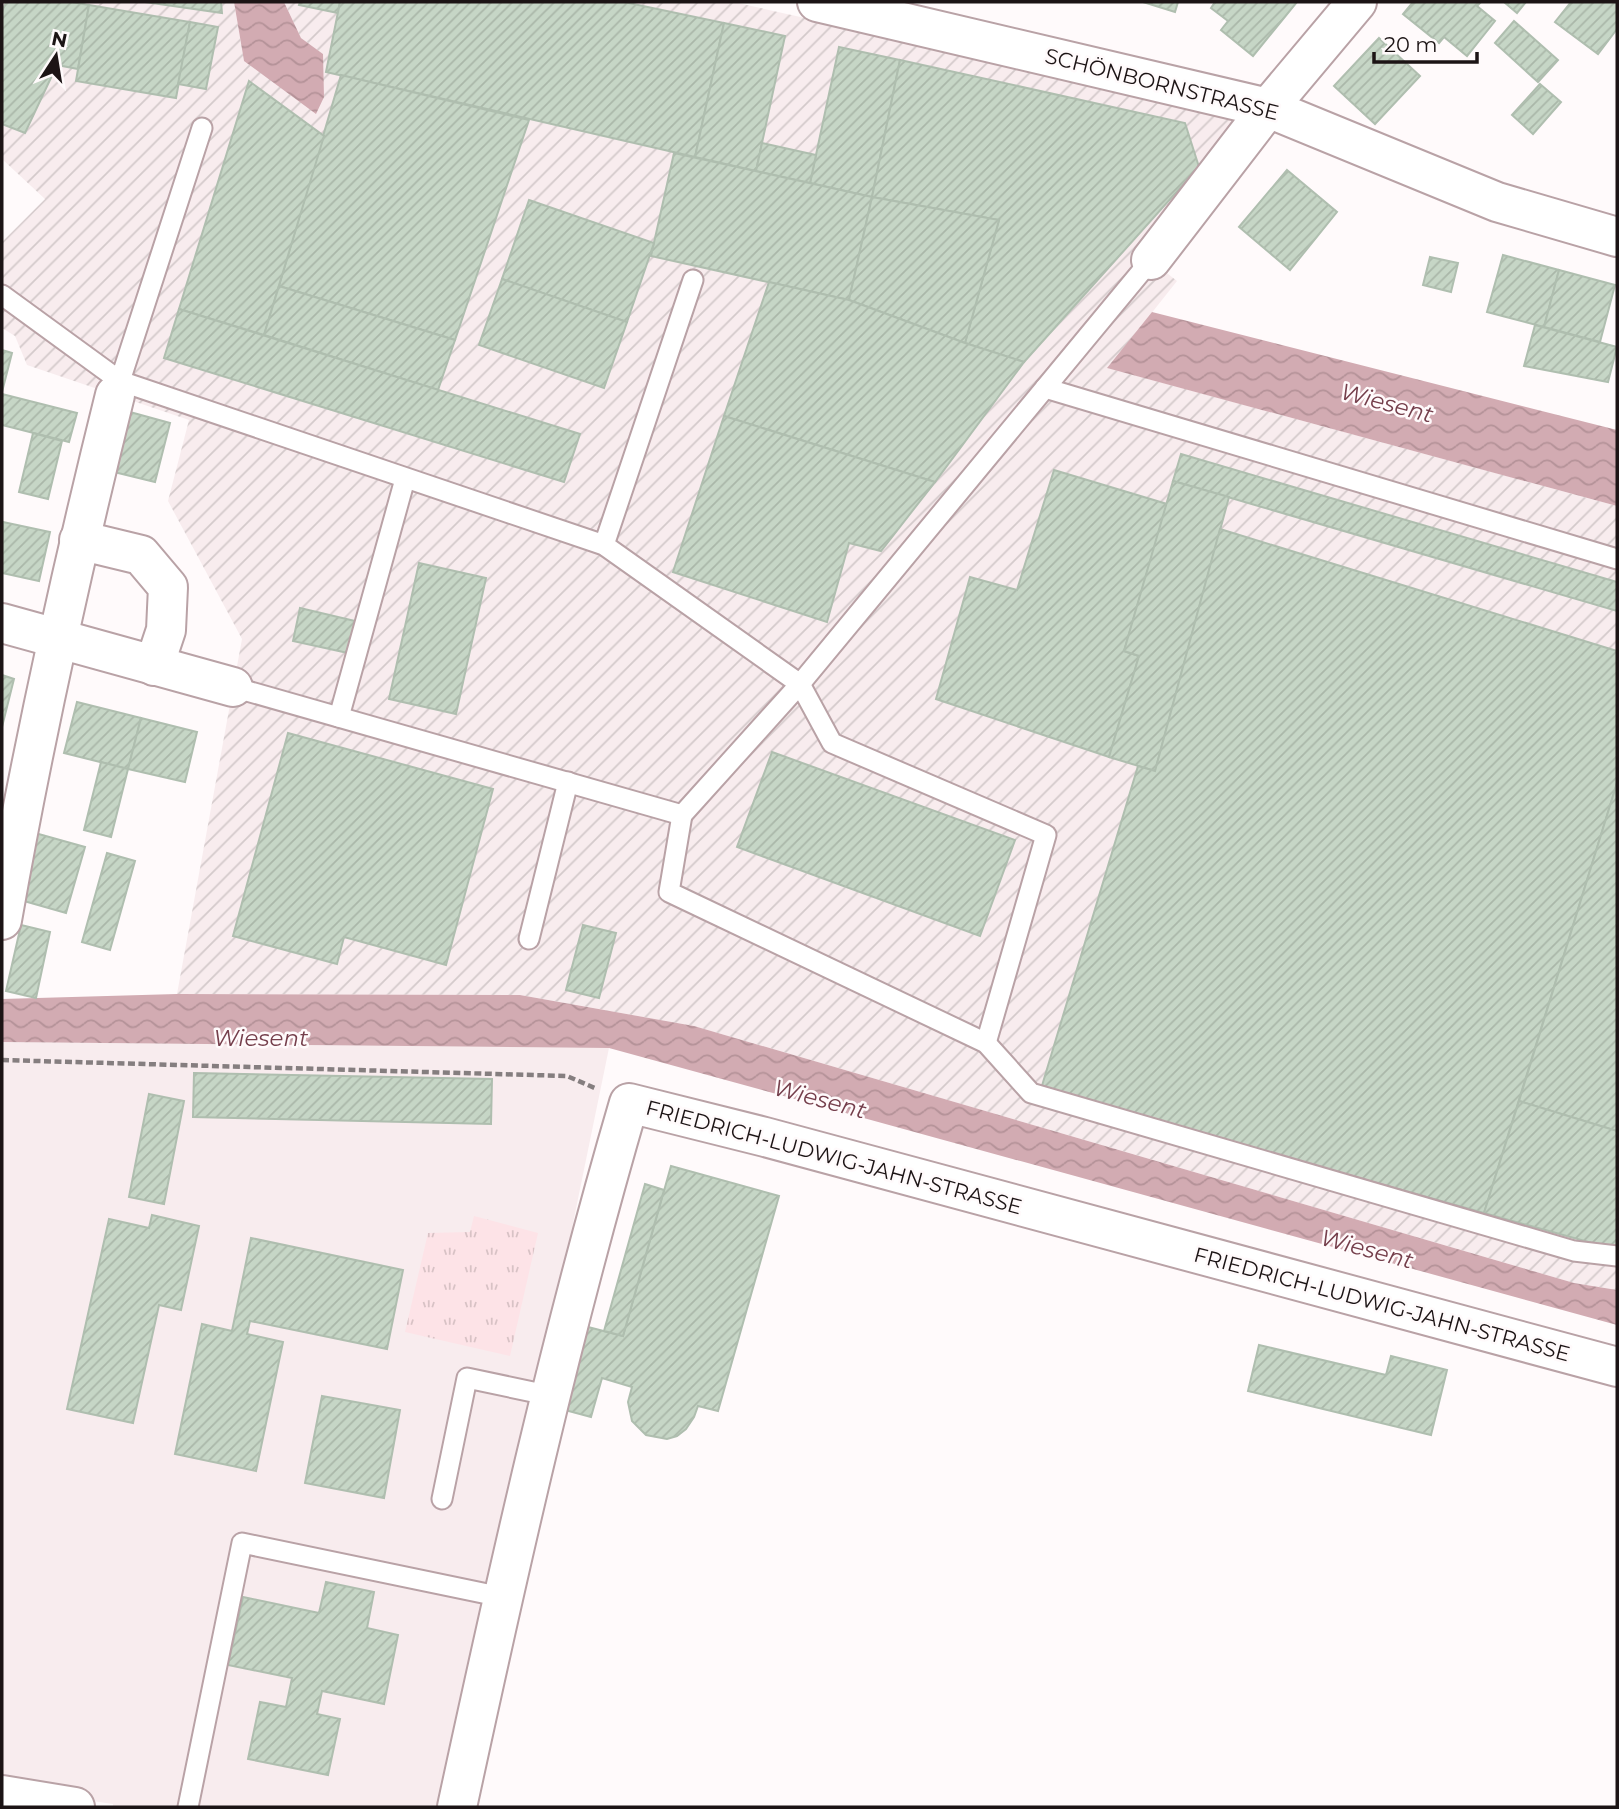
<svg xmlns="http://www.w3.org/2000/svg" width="1619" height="1809" font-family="Montserrat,sans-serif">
<defs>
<pattern id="industrial-furrows" width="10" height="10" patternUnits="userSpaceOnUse" patternTransform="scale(1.75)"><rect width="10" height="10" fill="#f8ecee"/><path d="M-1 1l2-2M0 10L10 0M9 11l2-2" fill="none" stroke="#d4cacb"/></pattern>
<pattern id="grass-tufts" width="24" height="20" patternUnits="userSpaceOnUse" patternTransform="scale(1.75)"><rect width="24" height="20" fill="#fde3e7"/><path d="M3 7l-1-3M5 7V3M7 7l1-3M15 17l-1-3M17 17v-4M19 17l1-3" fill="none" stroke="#d8c2c5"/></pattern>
<pattern id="water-waves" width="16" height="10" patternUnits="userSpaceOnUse" patternTransform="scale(1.75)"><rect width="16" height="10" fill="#d2abb2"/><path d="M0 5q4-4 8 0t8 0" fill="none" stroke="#b49298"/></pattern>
<pattern id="building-hatch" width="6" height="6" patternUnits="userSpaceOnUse" patternTransform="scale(1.75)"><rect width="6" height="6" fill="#c6d6c6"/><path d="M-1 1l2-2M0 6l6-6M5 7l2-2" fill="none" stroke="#aab7a9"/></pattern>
</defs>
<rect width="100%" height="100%" fill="#fffafb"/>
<polygon fill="#f8ecee" points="2,1042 609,1048 453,1807 113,1807 113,1804 2,1788"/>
<polygon fill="url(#industrial-furrows)" points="2,2 234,2 244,61 323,54 301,38 284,2 733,2 1245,115 1135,248 1177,281 1108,368 1617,506 1617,1290 1574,1283 694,1026 520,995 177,994 242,639 168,501 189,420 27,365 15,336 2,328 2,242 45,199 2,159"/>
<polygon fill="url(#grass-tufts)" points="474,1216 538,1233 510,1356 405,1332 428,1233 470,1232"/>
<g fill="url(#water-waves)">
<polygon points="234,2 284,2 301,38 323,54 324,97 316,114 244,61"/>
<polygon points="1152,312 1617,430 1617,506 1107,368"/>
<polygon points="177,994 520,995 694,1026 1574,1283 1617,1290 1617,1325 609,1048 2,1042 2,999"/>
</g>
<g fill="url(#building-hatch)" stroke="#afbeaf" stroke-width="2">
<polygon points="6,2 71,2 89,5 78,69 57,65 25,133 2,124 2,12"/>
<polygon points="145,2 221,2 222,13"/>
<polygon points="300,2 340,2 338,13 299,5"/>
<polygon points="340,2 624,2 724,23 695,157 326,72"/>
<polygon points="1143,2 1178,2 1175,12"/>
<polygon points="1215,2 1297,2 1253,56 1221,30 1228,21 1211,8"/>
<polygon points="1413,2 1481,2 1477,6 1495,21 1467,56 1444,37 1439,43 1403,14"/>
<polygon points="1504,2 1526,2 1517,13"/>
<polygon points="1571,2 1617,2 1617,29 1598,54 1555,22"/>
<polygon points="89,5 190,22 176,98 76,81"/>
<polygon points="1514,21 1558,60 1538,82 1495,43"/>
<polygon points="190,22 218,27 206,89 178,84"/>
<polygon points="724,23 785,36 756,171 695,157"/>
<polygon points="1379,38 1420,76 1375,124 1334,86"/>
<polygon points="839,47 900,60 872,197 810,183"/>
<polygon points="900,60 1185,123 1199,167 1024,362 965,343 999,220 872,197"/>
<polygon points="341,75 529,120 455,340 279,286"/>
<polygon points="249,81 324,136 264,335 179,309"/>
<polygon points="1540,84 1561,102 1533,134 1512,115"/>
<polygon points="762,143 816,155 810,183 756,171"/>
<polygon points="674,153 872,197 849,300 651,256"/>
<polygon points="1287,170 1337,212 1290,270 1239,227"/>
<polygon points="872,197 999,220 965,343 849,300"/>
<polygon points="529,200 654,243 627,322 502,279"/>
<polygon points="1503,255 1559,270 1544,327 1487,312"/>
<polygon points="1430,257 1458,263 1451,292 1423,285"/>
<polygon points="1559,270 1615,285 1600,342 1544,327"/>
<polygon points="502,279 627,322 604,388 479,345"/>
<polygon points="769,282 849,300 965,343 1024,362 935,482 724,416"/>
<polygon points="279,286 455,340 438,390 264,335"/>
<polygon points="179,309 580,434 564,482 164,358"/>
<polygon points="1535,325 1617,347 1608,382 1524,366"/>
<polygon points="2,350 12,353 2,392"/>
<polygon points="2,394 77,413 69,442 2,425"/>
<polygon points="130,412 170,423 155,482 114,472"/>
<polygon points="724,416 935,482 881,551 849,543 827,622 673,572"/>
<polygon points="33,433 62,441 48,499 19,492"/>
<polygon points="1181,454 1617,582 1617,611 1173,481"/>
<polygon points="1054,470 1167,504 1124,651 1139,656 1109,757 936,699 970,577 1017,590"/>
<polygon points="1173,481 1229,497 1155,771 1109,757 1139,656 1124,651"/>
<polygon points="3,522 50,532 39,581 2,573"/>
<polygon points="1220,529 1617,651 1617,783 1484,1213 1041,1089 1138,766 1155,771"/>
<polygon points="419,563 486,578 456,714 389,699"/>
<polygon points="300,608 355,621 348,653 293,641"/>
<polygon points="2,675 14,679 2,727"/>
<polygon points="77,702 141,718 128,769 64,753"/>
<polygon points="141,718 197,732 185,782 128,769"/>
<polygon points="288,733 493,789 446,965 344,937 337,964 233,936"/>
<polygon points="772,752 1015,840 980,936 737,847"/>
<polygon points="101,762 128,769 111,837 84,830"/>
<polygon points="1617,783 1617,1131 1519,1101"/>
<polygon points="35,833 85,847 66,913 17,899"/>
<polygon points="107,853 135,861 110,950 82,942"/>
<polygon points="21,925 50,932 36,998 6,991"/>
<polygon points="583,925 616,933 599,998 566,990"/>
<polygon points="194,1073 492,1079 491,1124 193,1117"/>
<polygon points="149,1094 184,1101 164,1204 129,1197"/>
<polygon points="1519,1101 1617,1131 1617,1250 1484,1213"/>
<polygon points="671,1166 779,1196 718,1411 698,1406 694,1417 686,1429 677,1436 667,1439 646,1435 632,1421 628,1402 632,1387 602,1378 591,1417 565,1410 588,1327 623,1336"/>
<polygon points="645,1184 664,1190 623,1336 604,1331"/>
<polygon points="152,1215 199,1226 181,1310 159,1305 133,1423 67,1409 109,1219 149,1228"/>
<polygon points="251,1238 403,1270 387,1349 250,1321 247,1334 283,1342 256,1471 175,1454 202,1324 232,1331"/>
<polygon points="1259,1345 1386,1375 1391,1356 1447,1370 1431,1435 1248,1391"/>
<polygon points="322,1396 400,1410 384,1498 305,1483"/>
<polygon points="326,1582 374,1592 367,1628 398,1635 384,1704 322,1691 317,1714 340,1719 328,1775 248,1759 260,1702 286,1707 292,1678 228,1665 243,1597 319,1613"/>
</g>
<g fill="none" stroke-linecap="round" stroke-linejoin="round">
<g stroke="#b9a2a6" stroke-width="23">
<g id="service">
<polyline points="2,295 120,381 202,128"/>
<polyline points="1045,388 1617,559"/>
<polyline points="115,394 120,381 604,545 800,684 1151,260"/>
<polyline points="604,545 693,280"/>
<polyline points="233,687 682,815 800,684 832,743 1046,835 986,1043"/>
<polyline points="339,717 405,479"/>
<polyline points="682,815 669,892 986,1043 1031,1093 1574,1251 1617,1256"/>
<polyline points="529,939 568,782"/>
<polyline points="442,1499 467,1378 552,1396"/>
<polyline points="188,1807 242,1543 502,1597"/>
</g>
</g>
<g stroke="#b9a2a6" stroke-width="42">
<g id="minor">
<polyline points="1151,260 1268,108 1357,2"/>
<polyline points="79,540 141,555 168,587 166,630 154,666"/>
<polyline points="2,623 233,687"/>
<path d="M 2,920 C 33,744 72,568 115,395"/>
<path d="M 457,1807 C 508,1571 561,1335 629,1103 L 765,1137 L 1617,1367"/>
</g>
</g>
<g stroke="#b9a2a6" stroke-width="42">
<polyline id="tertiary" points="817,2 1268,108 1497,202 1617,237"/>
</g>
<g stroke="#b9a2a6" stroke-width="42">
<polyline id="secondary" points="2,1795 75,1807"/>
</g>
<polyline stroke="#857e7f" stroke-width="4.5" stroke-dasharray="7 3.5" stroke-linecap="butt" points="2,1060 567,1076 597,1089"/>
<use href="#service" stroke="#fff" stroke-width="19"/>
<use href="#minor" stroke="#fff" stroke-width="38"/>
<use href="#tertiary" stroke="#fff" stroke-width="38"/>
<use href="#secondary" stroke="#fff" stroke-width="38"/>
</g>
<g text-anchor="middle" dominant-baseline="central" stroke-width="5" stroke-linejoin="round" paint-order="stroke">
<g font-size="21" fill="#1c1415" stroke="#fffafb">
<text transform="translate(1162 84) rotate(14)">SCHÖNBORNSTRASSE</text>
<text transform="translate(834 1157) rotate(15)">FRIEDRICH-LUDWIG-JAHN-STRASSE</text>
<text transform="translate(1382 1304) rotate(15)">FRIEDRICH-LUDWIG-JAHN-STRASSE</text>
</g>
<g font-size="23" font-style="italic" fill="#753f4c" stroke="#fffafb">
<text transform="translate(1387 403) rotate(15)">Wiesent</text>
<text x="261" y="1038">Wiesent</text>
<text transform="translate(820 1099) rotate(15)">Wiesent</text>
<text transform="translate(1367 1249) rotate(15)">Wiesent</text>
</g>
</g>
<rect width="1619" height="1809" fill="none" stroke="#1c1415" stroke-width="7"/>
<g transform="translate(56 56) rotate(12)" stroke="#fffafb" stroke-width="5" paint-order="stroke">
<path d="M0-5L12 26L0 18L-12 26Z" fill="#1c1415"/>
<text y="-10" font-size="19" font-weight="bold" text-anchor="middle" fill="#1c1415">N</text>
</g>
<path d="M1374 52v10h103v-10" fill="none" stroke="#1c1415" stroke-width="3.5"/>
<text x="1384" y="52" font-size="21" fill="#1c1415" stroke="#fffafb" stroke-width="5" paint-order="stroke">20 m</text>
</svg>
